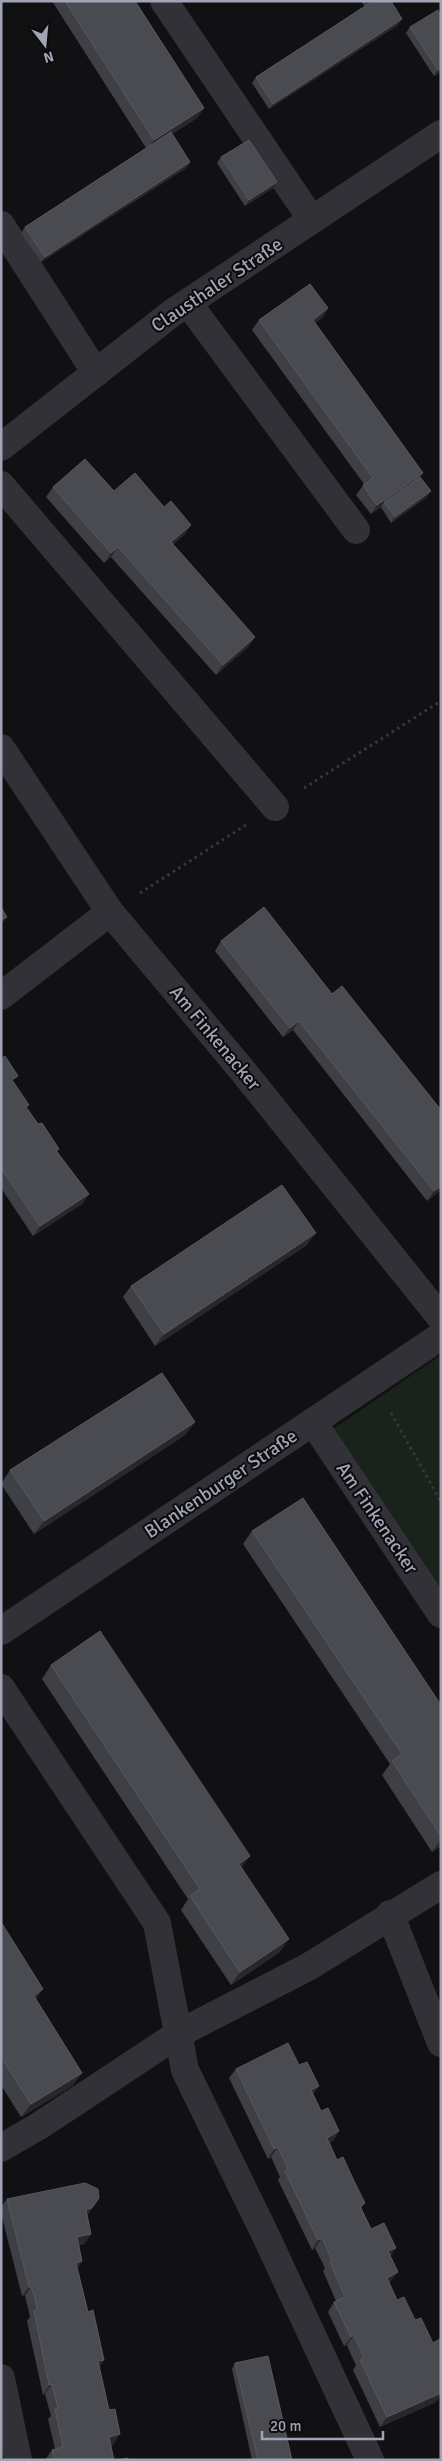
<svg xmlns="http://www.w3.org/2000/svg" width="442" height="2461" font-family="Signika,sans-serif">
<rect width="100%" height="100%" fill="#111012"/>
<polygon fill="#1a221c" points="441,1355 441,1592 330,1431"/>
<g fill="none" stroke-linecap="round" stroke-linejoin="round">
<g stroke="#37383f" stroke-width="3" stroke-dasharray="2.5 4" stroke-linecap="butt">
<polyline points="304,788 441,701"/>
<polyline points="140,893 246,825"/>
<polyline points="391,1413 441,1502"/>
</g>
<g stroke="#313137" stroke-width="28">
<polyline points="164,1 312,220"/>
<polyline points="1,225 96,373"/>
<polyline points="188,303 356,530"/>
<polyline points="1,447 172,313 441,134"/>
<polyline points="1,485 275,807"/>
<polyline points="1,748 110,912 242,1070 441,1318"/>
<polyline points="1,996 110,912"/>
<polyline points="313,1422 441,1614"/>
<polyline points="1,1631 441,1336"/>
<polyline points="1,1688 157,1923 185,2070 265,2234 370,2460"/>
<polyline points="390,1914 441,2043"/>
<polyline points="1,2148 39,2126 178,2034 308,1967 441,1885"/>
<polyline points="1,2378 18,2460"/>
</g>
</g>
<g fill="#3f4045">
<polygon points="52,1 135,1 204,108 197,118 172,134 190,162 186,168 41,262 21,233 25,227 146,148"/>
<polygon points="361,1 391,1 398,25 269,109 252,83 256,77 365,7"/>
<polygon points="410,27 441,72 434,76 406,33"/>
<polygon points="221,157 277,182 273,188 245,206 217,163"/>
<polygon points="328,308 322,318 315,323 423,473 420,477 427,497 391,523 381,507 371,514 356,495 364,484 252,330 259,320"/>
<polygon points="53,487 114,491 164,507 191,525 184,535 173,544 255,637 248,647 216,675 111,557 104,563 46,497"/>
<polygon points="221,941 332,994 441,1110 441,1190 427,1201 293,1030 283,1037 215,951"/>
<polygon points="1,1059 27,1108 57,1151 89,1194 82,1204 33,1236 1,1188"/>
<polygon points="307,1245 155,1346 123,1297 131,1286"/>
<polygon points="195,1422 185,1435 34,1534 1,1484 10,1470"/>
<polygon points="252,1531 441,1705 441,1846 432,1852 382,1775 390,1764 243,1544"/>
<polygon points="51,1665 242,1868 280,1952 231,1985 181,1910 188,1899 42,1679"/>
<polygon points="1,1922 36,1999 82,2073 72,2086 21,2117 1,2085"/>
<polygon points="299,2065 319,2086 313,2094 321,2111 339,2131 333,2141 329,2143 337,2160 365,2203 361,2208 371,2229 391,2256 391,2281 389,2283 436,2402 380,2427 353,2370 356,2365 352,2357 347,2345 344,2346 328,2312 334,2302 336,2301 323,2271 325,2268 315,2248 312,2250 278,2180 280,2177 271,2157 268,2159 229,2078 236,2069"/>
<polygon points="7,2199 87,2216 91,2234 84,2244 79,2245 82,2261 77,2269 88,2312 104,2360 99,2367 114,2444 111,2445 114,2460 45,2460 52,2450 55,2449 48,2419 51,2416 45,2394 43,2395 27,2321 30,2317 28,2308 25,2296 22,2296 1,2213 1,2207"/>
<polygon points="235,2363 292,2460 252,2460 232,2369"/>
</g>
<g fill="#28282c">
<polygon points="402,19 398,25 269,109 273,104"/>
<polygon points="441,69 441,72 434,76 438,70"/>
<polygon points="204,108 197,118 147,150 154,140"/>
<polygon points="190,162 186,168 41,262 45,257"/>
<polygon points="277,182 273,188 245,206 249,200"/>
<polygon points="328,308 322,318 306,329 313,320"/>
<polygon points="423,473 416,482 384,502 381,507 371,514 377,505"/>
<polygon points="431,491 427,497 391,523 395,517"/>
<polygon points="191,525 184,535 165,552 171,542"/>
<polygon points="118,547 111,557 104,563 111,553"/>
<polygon points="255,637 248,647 216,675 223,665"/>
<polygon points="7,917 1,925 1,920"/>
<polygon points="299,1021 293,1030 283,1037 290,1028"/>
<polygon points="441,1186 441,1190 427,1201 434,1191"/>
<polygon points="89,1194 82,1204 33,1236 40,1226"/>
<polygon points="316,1233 307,1245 155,1346 164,1334"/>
<polygon points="195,1422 185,1435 34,1534 44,1521"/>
<polygon points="441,1839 441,1846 432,1852"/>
<polygon points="250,1856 240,1870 239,1864"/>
<polygon points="289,1939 280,1952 231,1985 240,1972"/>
<polygon points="43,1989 34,2002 34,1996"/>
<polygon points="82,2073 72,2086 21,2117 31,2104"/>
<polygon points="319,2086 312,2095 311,2090"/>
<polygon points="339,2131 333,2141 320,2147 327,2138"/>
<polygon points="278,2147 271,2157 268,2159 274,2149"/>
<polygon points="92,2208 86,2218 86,2210"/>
<polygon points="91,2234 84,2244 70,2247 77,2237"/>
<polygon points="322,2238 315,2248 312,2250 318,2240"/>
<polygon points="396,2248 389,2258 388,2251"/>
<polygon points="82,2261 76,2271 76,2263"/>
<polygon points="398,2272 391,2281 380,2287 387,2278"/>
<polygon points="29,2287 31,2287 25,2296 22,2296"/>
<polygon points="354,2335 347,2345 344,2346 351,2337"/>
<polygon points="104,2360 97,2370 98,2361"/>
<polygon points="52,2384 45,2394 43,2395 49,2385"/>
<polygon points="441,2393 441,2395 436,2402 380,2427 387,2417"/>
<polygon points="120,2434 114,2444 102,2447 109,2437"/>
</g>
<g fill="#4a4a51" stroke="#575861">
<polygon points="65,1 135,1 204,108 154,140"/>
<polygon points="373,1 391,1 402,19 273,104 256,77"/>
<polygon points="438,10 441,15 441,69 438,70 410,27"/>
<polygon points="171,132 190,162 45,257 25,227"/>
<polygon points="249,140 277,182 249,200 221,157"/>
<polygon points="310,284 328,308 313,320 423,473 377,505 363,485 373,478 259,320"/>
<polygon points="85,459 114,491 135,473 164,507 171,501 191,525 171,542 255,637 223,665 118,547 111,553 53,487"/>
<polygon points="420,477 431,491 395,517 384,502"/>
<polygon points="1,907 7,917 1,920"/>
<polygon points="264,907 332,994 342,986 441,1110 441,1186 434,1191 299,1021 290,1028 221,941"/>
<polygon points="5,1056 18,1076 12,1080 29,1105 26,1107 38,1124 42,1123 59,1149 56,1151 89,1194 40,1226 1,1168 1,1059"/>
<polygon points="282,1185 316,1233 164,1334 131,1286"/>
<polygon points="162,1373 195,1422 44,1521 10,1470"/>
<polygon points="303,1498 441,1705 441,1836 392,1761 402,1754 252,1531"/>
<polygon points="100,1631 250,1856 239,1864 289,1939 240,1972 190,1896 200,1889 51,1665"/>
<polygon points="1,1922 43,1989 34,1996 82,2073 31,2104 1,2057"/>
<polygon points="288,2043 299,2065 307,2062 319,2086 311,2090 321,2111 328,2108 339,2131 327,2138 337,2160 343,2157 354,2181 365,2203 360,2206 371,2229 384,2223 396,2248 388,2251 398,2272 387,2278 397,2300 404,2297 415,2320 421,2318 433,2343 440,2339 441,2342 441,2393 387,2417 360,2360 364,2357 359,2347 354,2335 351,2337 334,2302 345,2297 330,2262 332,2260 322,2238 318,2240 285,2171 288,2169 278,2147 274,2149 236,2069"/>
<polygon points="85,2183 98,2189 99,2198 92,2208 86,2210 91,2234 77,2237 82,2261 76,2263 88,2312 93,2310 104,2360 98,2361 109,2410 115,2409 120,2434 109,2437 114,2460 54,2460 52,2450 63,2447 55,2409 58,2408 52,2384 49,2385 34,2311 37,2310 35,2298 31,2287 29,2287 7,2199"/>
<polygon points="268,2356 292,2460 258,2460 235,2363"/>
<polygon points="128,2458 128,2460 119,2460"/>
</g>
<g text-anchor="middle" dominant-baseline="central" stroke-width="4" stroke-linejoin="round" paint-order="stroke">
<g font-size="19" fill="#a0a4b4" stroke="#0c0b0d">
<text transform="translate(217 285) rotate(-34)">Clausthaler Straße</text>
<text transform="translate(215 1038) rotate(50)">Am Finkenacker</text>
<text transform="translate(221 1484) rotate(-34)">Blankenburger Straße</text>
<text transform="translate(377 1518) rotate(56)">Am Finkenacker</text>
</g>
</g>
<rect width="442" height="2461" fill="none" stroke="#a0a4b4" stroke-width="5"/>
<g transform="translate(45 45) rotate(164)" stroke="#0c0b0d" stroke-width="4" paint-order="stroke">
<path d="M0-4L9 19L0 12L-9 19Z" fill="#a0a4b4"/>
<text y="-8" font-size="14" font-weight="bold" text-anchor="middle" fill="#a0a4b4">N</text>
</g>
<path d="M262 2431v8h121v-8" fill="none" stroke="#a0a4b4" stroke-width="2.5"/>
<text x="270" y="2431" font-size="15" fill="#a0a4b4" stroke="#0c0b0d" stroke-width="4" paint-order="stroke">20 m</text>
</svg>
